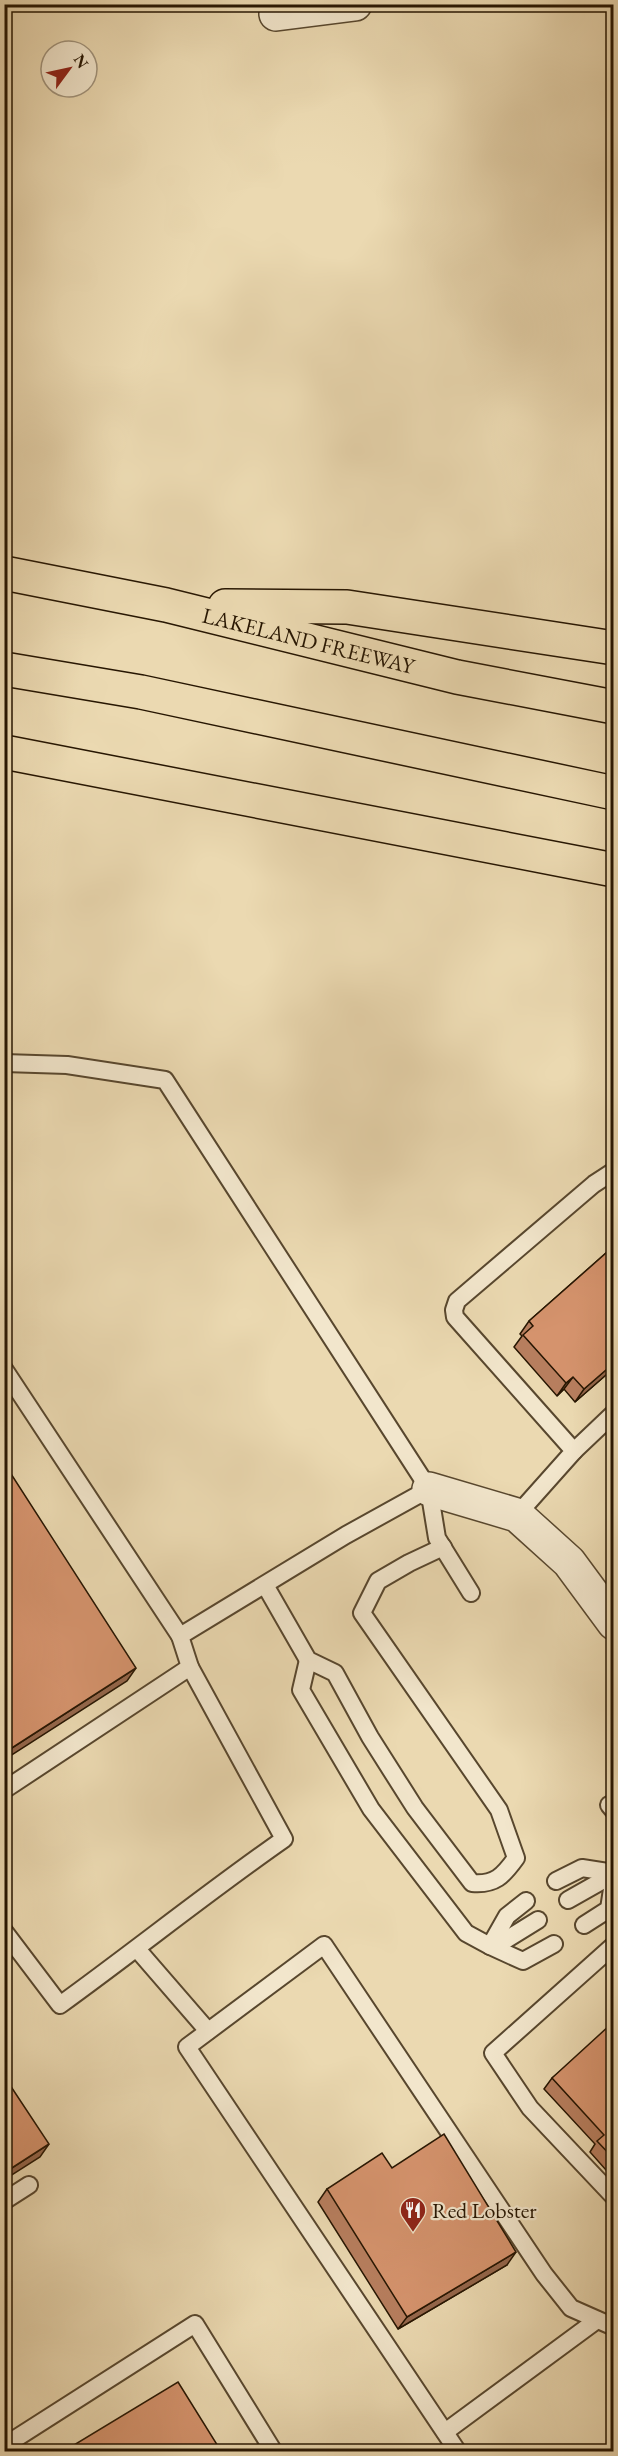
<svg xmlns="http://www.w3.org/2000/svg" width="618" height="2456" font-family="'EB Garamond',serif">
<rect width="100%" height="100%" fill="#ebd9b1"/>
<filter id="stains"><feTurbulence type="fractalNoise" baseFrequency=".00333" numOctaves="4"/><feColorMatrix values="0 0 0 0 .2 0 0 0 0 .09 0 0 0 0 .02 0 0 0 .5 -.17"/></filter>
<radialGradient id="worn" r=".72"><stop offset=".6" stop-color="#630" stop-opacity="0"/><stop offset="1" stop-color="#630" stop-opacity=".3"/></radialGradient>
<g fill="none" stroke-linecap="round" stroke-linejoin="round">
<g stroke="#58472e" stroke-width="20">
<g id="lane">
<polyline points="4,1063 67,1065 165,1080 429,1489 437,1538 471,1593"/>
<polyline points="4,1369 180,1636"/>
<polyline points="574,1451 614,1413"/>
<polyline points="517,1515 574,1451 455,1317 454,1310 457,1301 594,1184 614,1171"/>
<path d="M 265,1585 L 308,1660 L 335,1673 L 370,1737 L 415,1808 L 472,1883 C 495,1885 503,1876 516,1858 L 499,1810 L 362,1613 L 378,1581 L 409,1563 L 443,1547"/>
<polyline points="308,1660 301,1690 371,1809 466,1933 490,1946 504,1941 538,1920"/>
<polyline points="4,1790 190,1667"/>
<polyline points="609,1805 614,1811"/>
<polyline points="556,1881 582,1868 614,1873"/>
<polyline points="568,1900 614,1874"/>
<polyline points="526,1901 507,1916 490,1946 523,1961 554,1944"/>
<polyline points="584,1925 609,1909 614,1876"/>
<path d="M 4,1931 L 60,2005 C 136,1950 208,1892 284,1839 L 190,1667 L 180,1636 L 346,1535 L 429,1489"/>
<polyline points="614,1945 493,2053 530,2108 614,2197"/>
<polyline points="137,1949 208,2031"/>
<polyline points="4,2201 29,2185"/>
<polyline points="445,2432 597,2320"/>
<polyline points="4,2446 195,2324 274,2452"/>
<polyline points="458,2452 187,2047 324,1945 544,2274 571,2308 614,2327"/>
</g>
</g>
<g stroke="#58472e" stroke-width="36">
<g id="street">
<polyline points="276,14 355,4"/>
<polyline points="429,1489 517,1515 569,1562 614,1623"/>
</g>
</g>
<g stroke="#271602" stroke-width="36">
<g id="highway">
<path id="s1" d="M 4,573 L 166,605 L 457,677 L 614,707"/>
<polyline points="225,606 347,607 614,648"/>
<polyline points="4,669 141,692 614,793"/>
<polyline points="4,752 614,870"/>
</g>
</g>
<use href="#lane" stroke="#f2e6cc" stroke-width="16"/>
<use href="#street" stroke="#f2e6cc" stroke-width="33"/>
<use href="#highway" stroke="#ebd9b1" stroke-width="33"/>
</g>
<g fill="#b77e5e" stroke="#271602" stroke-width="1.5">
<polygon points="614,1246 614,1368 575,1402 564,1389 557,1396 514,1347 522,1336 520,1334 529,1321"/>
<polygon points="614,2028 614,2179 590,2152 595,2144 544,2089 552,2078"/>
<polygon points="392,2168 507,2265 398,2329 318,2202 327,2189"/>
</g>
<g fill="#95674c" stroke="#271602" stroke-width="1.5">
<polygon points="614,1363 614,1368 575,1402 584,1389"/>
<polygon points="573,1377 564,1389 557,1396 566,1383"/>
<polygon points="136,1668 127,1681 4,1760 4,1753"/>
<polygon points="49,2144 40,2157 4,2180 4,2173"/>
<polygon points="516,2252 507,2265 398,2329 407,2317"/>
</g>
<g fill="#d5936d" stroke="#271602" stroke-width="1.5">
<polygon points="614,1246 614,1363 584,1389 573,1377 566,1383 523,1335 533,1326 529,1321"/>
<polygon points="4,1463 136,1668 4,1753"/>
<polygon points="610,2025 614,2028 614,2159 597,2141 604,2135 552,2078"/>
<polygon points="4,2076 49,2144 4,2173"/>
<polygon points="444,2134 516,2252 407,2317 327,2189 382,2153 392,2168"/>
<polygon points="178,2382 221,2451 64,2451"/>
</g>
<defs>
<g id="restaurant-pin" transform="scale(1.35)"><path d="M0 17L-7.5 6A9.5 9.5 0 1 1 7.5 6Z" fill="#8f2418" stroke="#f2e6cc"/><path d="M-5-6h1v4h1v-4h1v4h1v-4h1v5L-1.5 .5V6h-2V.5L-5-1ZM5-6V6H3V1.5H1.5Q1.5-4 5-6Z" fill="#fff"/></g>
</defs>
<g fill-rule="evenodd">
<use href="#restaurant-pin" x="413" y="2210"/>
</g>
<g text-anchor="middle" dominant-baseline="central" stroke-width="4.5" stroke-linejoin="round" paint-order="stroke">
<g font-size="22" fill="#271602" stroke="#f2e6cc">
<text stroke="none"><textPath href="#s1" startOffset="312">LAKELAND FREEWAY</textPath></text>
</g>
<g font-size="22" fill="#271602" stroke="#f2e6cc" text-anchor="start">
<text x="432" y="2210">Red Lobster</text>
</g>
</g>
<rect width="618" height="2456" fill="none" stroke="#ebd9b1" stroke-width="24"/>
<rect x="6" y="6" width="606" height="2444" fill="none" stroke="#271602" stroke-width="3"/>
<rect x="12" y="12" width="594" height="2432" fill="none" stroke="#271602" stroke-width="1.5"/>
<g transform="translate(69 69) rotate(57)"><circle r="28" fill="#f2e6cc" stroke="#a1937b" stroke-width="1.5"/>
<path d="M0-4.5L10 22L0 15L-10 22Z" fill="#8f2418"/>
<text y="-9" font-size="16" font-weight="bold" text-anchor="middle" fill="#271602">N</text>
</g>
<rect width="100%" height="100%" filter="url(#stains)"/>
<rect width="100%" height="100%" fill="url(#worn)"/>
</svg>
